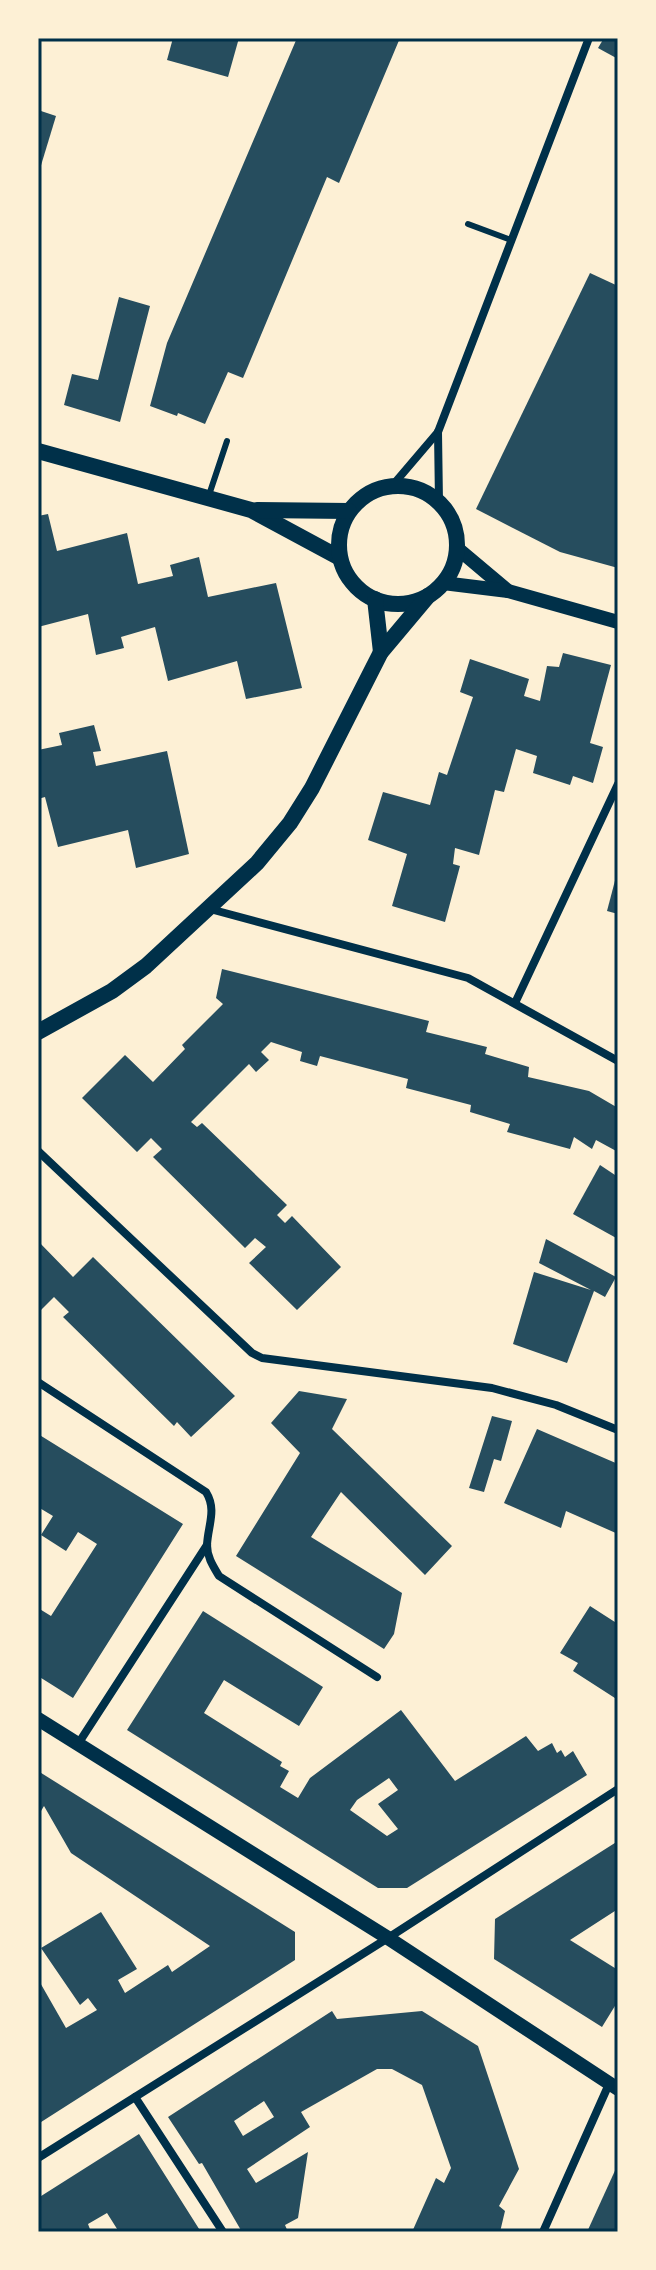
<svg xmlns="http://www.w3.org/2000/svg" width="656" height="2270" font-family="'Noto Serif',serif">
<rect width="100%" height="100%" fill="#fdf0d5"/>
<g fill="#264d5e" fill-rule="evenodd">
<polygon points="173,38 239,38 228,77 167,60"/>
<polygon points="297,38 400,38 339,183 327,177 243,378 228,372 205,424 178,413 177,416 150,406 167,343"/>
<polygon points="604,38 618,38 618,59 598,48"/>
<polygon points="38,110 56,116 39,172 38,172"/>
<polygon points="590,273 618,286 618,568 560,552 476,509"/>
<polygon points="119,297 150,306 120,422 64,405 72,374 98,380"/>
<polygon points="48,514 57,551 127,533 138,584 173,576 170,565 199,557 208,597 276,583 302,688 246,699 237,661 168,681 155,627 121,637 124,648 96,655 88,614 38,627 38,516"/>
<polygon points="563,653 611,665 590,743 603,747 593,783 573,776 570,785 533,773 537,756 516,749 504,792 495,790 479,855 455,848 453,864 460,866 445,922 392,906 407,854 368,840 383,792 430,805 439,772 447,775 473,697 460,692 470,659 529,679 524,696 540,701 547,666 559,667"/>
<polygon points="94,725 101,751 93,752 96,766 167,751 189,854 136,868 128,830 58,847 45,797 38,799 38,750 62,745 59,733"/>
<polygon points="617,873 618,873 618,914 607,911"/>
<polygon points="222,969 429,1021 426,1032 487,1047 485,1054 529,1067 528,1077 589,1091 618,1108 618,1152 596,1140 592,1149 574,1137 570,1149 507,1132 510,1124 470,1112 471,1105 406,1088 408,1079 320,1056 317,1066 300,1061 302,1052 271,1042 261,1052 269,1060 256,1072 249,1064 191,1122 197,1127 202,1123 287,1205 277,1215 285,1223 292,1216 341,1267 297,1310 249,1263 266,1247 255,1238 245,1248 153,1157 162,1149 151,1138 137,1152 82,1098 125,1055 153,1082 185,1049 182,1045 223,1004 216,998"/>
<polygon points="600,1165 618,1177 618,1239 573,1214"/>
<polygon points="546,1239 616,1277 605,1297 594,1291 567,1363 513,1344 534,1272 591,1290 539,1263"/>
<polygon points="38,1241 73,1277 93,1257 235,1396 191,1437 177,1422 174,1426 63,1317 69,1312 54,1297 38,1313"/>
<polygon points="299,1391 347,1399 332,1429 452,1546 425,1575 341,1492 311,1537 402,1593 394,1634 384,1649 236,1556 300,1453 271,1423"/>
<polygon points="492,1416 512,1421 501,1461 494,1459 484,1492 469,1488"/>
<polygon points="537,1429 618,1464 618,1534 566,1511 561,1528 504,1503"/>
<polygon points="38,1434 183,1524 73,1698 38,1676 38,1608 51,1616 97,1544 78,1532 66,1551 41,1535 53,1516 38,1507"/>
<polygon points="590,1606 618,1624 618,1700 573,1671 578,1663 560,1653"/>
<path d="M 203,1611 L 323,1687 L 299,1726 L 224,1680 L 204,1713 L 282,1762 L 280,1766 L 289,1771 L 280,1787 L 298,1798 L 310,1778 L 401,1710 L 455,1781 L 526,1736 L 538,1751 L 552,1743 L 557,1753 L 561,1750 L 565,1757 L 573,1751 L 587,1775 L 407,1888 L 378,1888 L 127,1730 ZM 389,1778 L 398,1790 L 378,1804 L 398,1829 L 387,1836 L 350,1810 L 357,1800 Z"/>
<polygon points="38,1771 295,1932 295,1960 38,2124 38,1979 66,2028 97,2010 88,1998 80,2005 41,1948 101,1912 137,1969 118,1980 125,1993 168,1965 172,1972 210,1946 71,1853 44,1806 38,1816"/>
<polygon points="618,1841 618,1909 570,1940 618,1970 618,2001 602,2027 494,1959 495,1919"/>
<path d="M 332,2011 L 337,2019 L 422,2011 L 478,2046 L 519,2169 L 499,2206 L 505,2211 L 500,2232 L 412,2232 L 436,2178 L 444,2183 L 451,2168 L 422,2085 L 392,2069 L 377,2069 L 301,2112 L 310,2127 L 247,2169 L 256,2183 L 308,2152 L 298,2218 L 285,2225 L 288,2232 L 242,2232 L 202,2163 L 199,2164 L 168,2117 ZM 264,2101 L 274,2117 L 243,2136 L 234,2121 Z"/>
<polygon points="139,2134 201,2232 119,2232 107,2213 88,2224 91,2232 38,2232 38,2198"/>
<polygon points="618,2164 618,2232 587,2232"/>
</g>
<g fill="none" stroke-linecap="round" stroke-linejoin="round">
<g stroke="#003049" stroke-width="6">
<polyline points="468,224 511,240"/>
<polyline points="208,498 227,441"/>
</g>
<g stroke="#003049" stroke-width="8">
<polyline points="438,432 439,503"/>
<polyline points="392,486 438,432 589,38"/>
<polyline points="210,909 468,978 618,1061"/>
<polyline points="515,1003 618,784"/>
<polyline points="38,1151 252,1353 262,1358 492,1388 556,1405 618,1430"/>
<path d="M 38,1382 L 206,1492 C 217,1510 208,1525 207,1545 C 207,1557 213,1566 219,1576 L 377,1677"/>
<polyline points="78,1744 207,1545"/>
<polyline points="135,2097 223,2232"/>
<polyline points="38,2158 388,1938 618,1789"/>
<polyline points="543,2232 609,2084"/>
</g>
<g stroke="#003049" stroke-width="14">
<polyline points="457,548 508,591"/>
<polyline points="443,583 508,591 618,622"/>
<polyline points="38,1719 388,1938 618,2089"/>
</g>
<g stroke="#003049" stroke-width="16">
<polyline points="38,451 251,510 340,558"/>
<circle cx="398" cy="545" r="59"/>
<polyline points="257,510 349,511"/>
<polyline points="375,599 381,652"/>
<polyline points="38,1032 112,991 146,966 257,863 290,823 312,788 381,652 428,596"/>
</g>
</g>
<rect width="656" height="2270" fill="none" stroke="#fdf0d5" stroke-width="80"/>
<rect x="40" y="40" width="576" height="2190" fill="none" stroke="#003049" stroke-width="3"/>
</svg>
